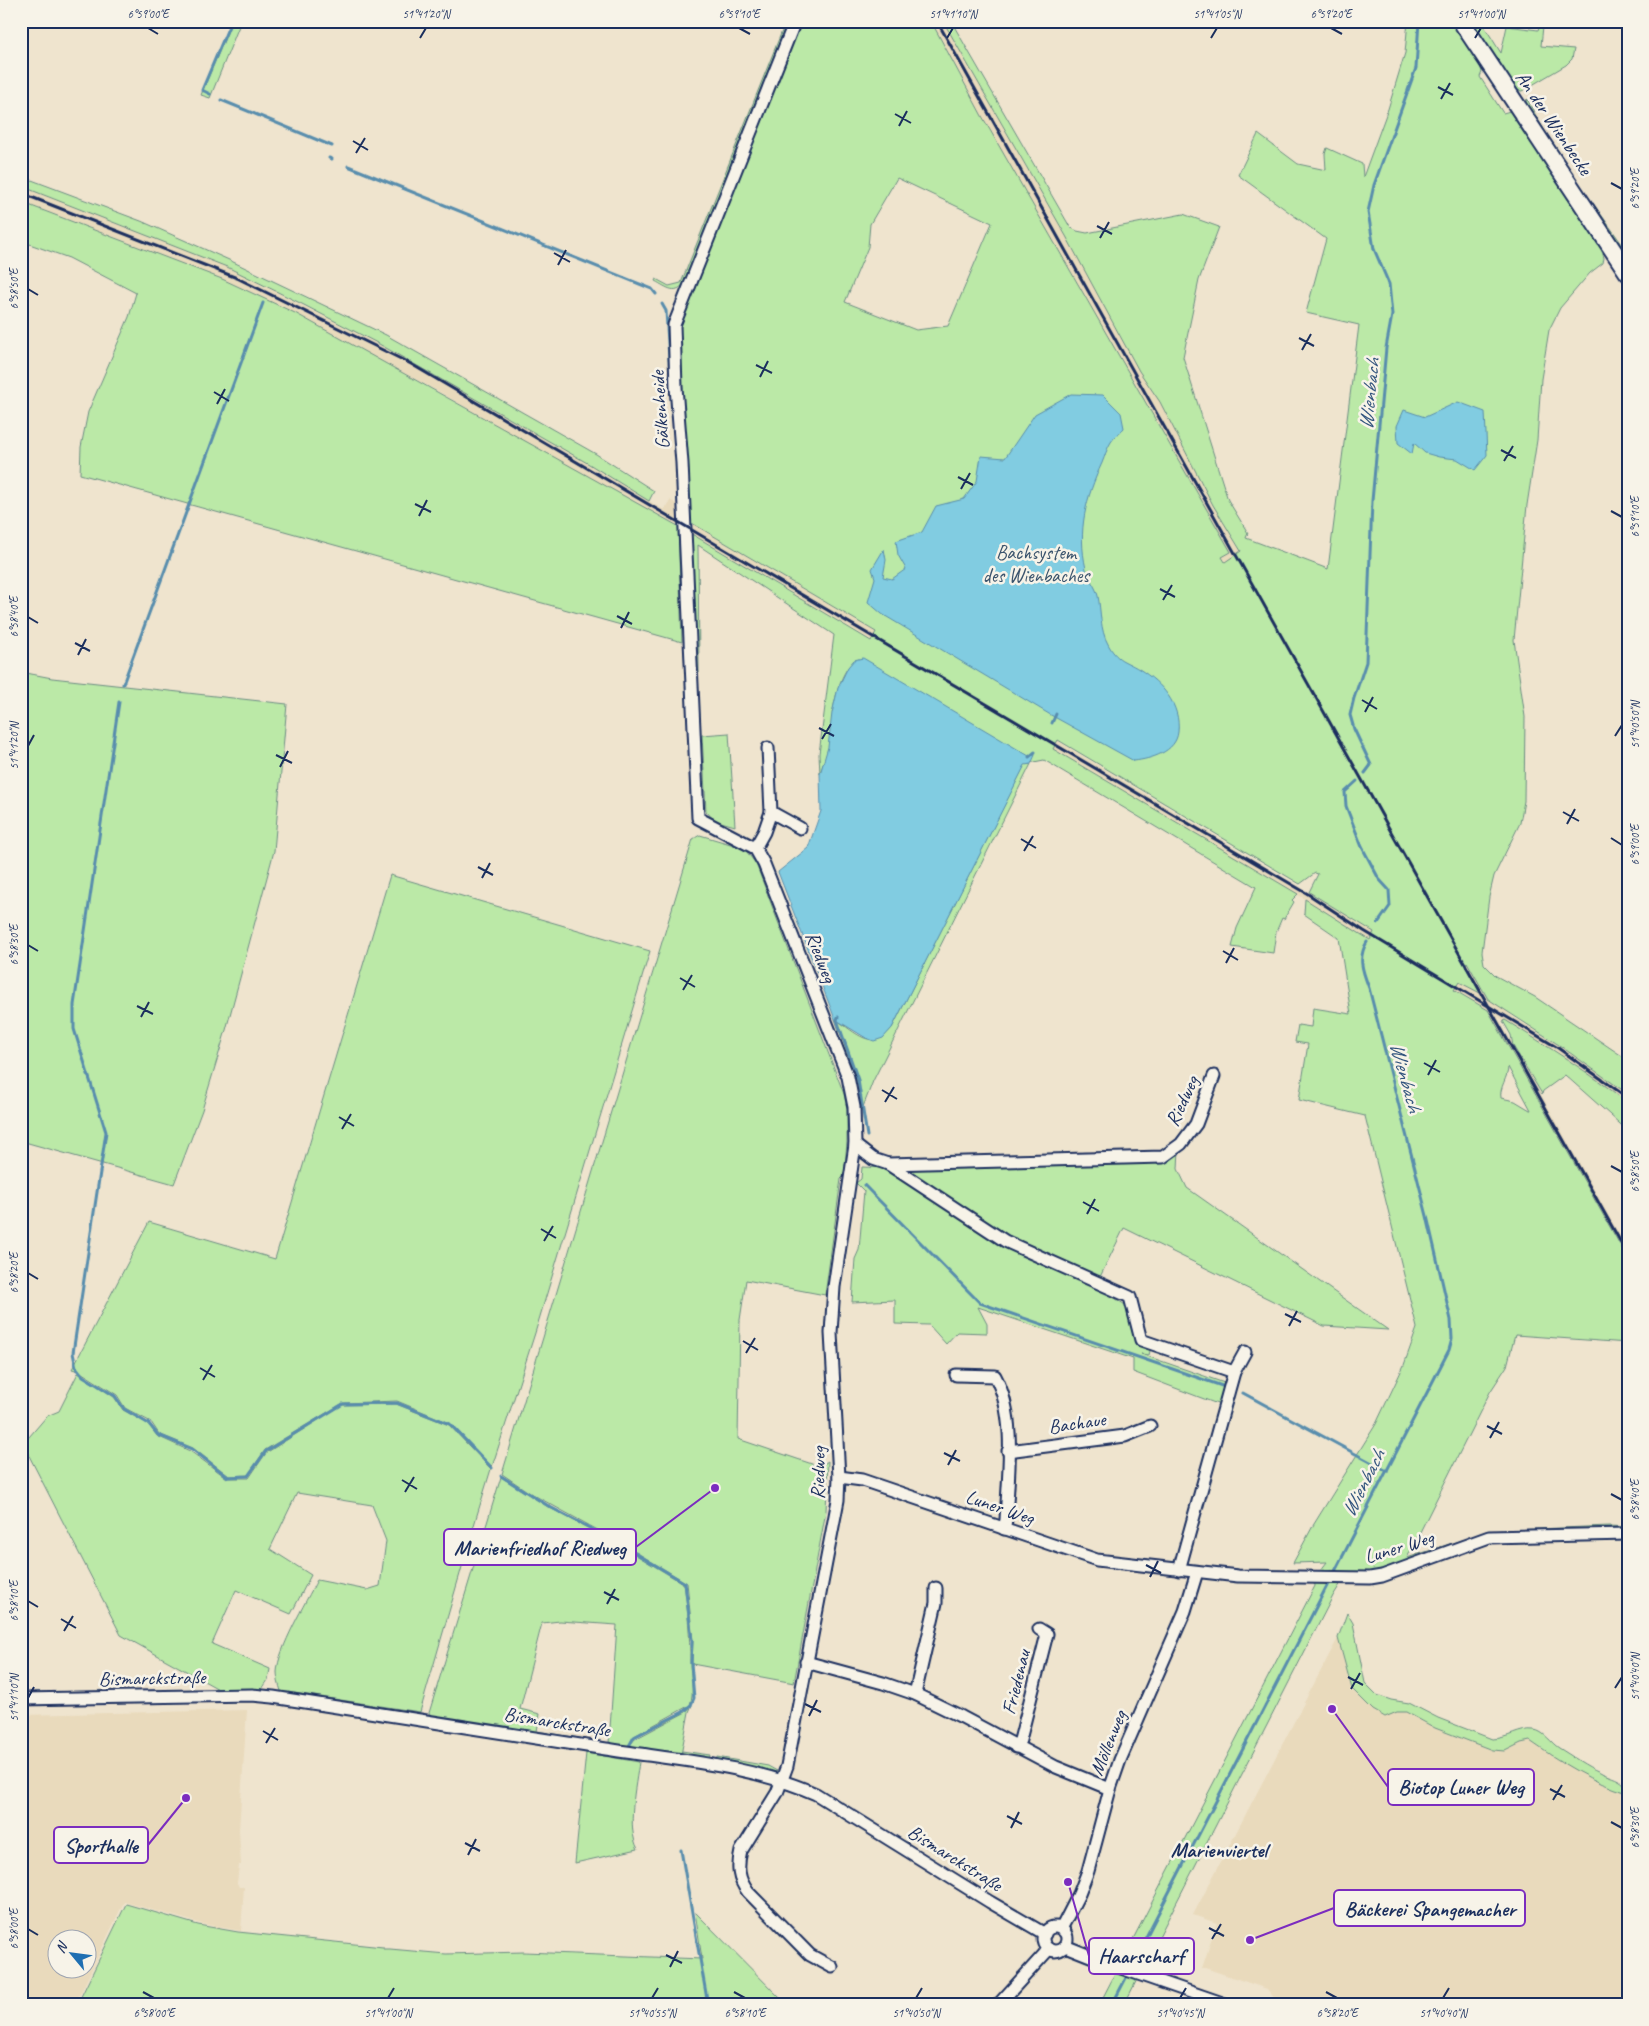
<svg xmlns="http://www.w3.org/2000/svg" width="1649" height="2026" font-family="Caveat,sans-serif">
<rect width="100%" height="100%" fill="#efe4ce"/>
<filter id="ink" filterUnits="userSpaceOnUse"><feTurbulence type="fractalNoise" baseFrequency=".02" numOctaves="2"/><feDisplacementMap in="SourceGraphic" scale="10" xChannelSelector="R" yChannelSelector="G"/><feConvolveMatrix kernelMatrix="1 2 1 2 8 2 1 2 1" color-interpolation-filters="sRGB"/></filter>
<g filter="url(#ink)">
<g fill="#e9dabc" fill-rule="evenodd">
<polygon points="931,21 943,21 1066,236 1139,371 1160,402 1213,505 1246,560 1488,999 1508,1010 1507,1012 1515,1018 1559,1045 1628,1094 1628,1103 1600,1082 1555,1051 1498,1017 1628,1250 1628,1259 1488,1010 1362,935 1305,899 690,533 582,474 439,392 373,357 295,313 222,279 21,202 21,186 227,267 379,344 589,464 664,510 670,500 680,506 679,516 965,685 1366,927 1480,994 1222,557 1230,552 982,116"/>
<polygon points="1338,1638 1352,1690 1373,1710 1385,1717 1397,1712 1406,1712 1435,1728 1492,1750 1505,1751 1521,1743 1530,1741 1549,1754 1597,1782 1628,1793 1628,1983 1617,2005 1292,2005 1275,1999 1267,1989 1205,1968 1202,1968 1217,1923 1193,1915"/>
<path d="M 247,1710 L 239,1830 L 241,1865 L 239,1865 L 237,1883 L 239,1887 L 244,1887 L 241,1931 L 202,1924 L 124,1902 L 75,2005 L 21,2005 L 21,1715 ZM 88,1938 L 88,1968 L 58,1968 L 58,1938 Z"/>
</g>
<g fill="#bbe9a7" stroke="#6b8c82" fill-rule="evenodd">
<polygon points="232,21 241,21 210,98 201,95"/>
<path d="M 786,21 L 790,21 L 686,281 C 676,296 668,288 655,281 L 656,279 L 669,286 L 681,283 Z"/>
<path d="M 799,21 L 931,21 L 982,116 L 1231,552 L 1222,557 L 1225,562 L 1241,551 L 1213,505 L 1160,402 L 1139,371 L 1066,236 L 943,21 L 951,21 L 1070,227 L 1077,231 L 1087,233 L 1183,214 L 1219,227 L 1199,280 L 1183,357 L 1228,500 L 1248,533 L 1246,538 L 1328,569 L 1359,325 L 1306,313 L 1326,239 L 1238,175 L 1258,134 L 1298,164 L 1326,170 L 1325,154 L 1327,148 L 1362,164 L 1363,177 L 1388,109 L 1405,53 L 1408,21 L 1455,21 L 1483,65 L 1480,66 L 1482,72 L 1480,77 L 1503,113 L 1510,111 L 1507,106 L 1607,255 L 1606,256 L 1602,251 L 1604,258 L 1603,263 L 1590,273 L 1560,308 L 1549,330 L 1541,379 L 1537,440 L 1527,505 L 1514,640 L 1525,717 L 1524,801 L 1520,823 L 1494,876 L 1489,897 L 1482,952 L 1484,964 L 1496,976 L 1535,997 L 1628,1060 L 1628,1094 L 1559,1045 L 1488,999 L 1467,962 L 1465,966 L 1480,993 L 1459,982 L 1454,990 L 1488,1010 L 1628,1259 L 1628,1343 L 1515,1335 L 1507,1366 L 1490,1392 L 1407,1558 L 1489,1531 L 1609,1526 L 1628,1527 L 1628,1530 L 1492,1532 L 1375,1574 L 1346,1575 L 1333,1596 L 1124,2005 L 1099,2005 L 1315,1586 L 1314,1579 L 1327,1562 L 1293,1563 L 1314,1524 L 1376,1424 L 1404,1365 L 1417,1328 L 1365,1116 L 1299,1100 L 1308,1044 L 1295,1042 L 1298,1025 L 1311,1027 L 1313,1008 L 1351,1014 L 1339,938 L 1304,914 L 1305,899 L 1370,940 L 1374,932 L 1309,892 L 1318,874 L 1315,873 L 1300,884 L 1058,740 L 1053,749 L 1298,894 L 1292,900 L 1294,902 L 1284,919 L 1282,918 L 1276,932 L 1273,953 L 1232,947 L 1237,928 L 1256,887 L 1044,760 L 1029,763 L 1027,764 L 1031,764 L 873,1081 L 863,1107 L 855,1075 L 835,1019 C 857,1033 871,1052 892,1028 L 1024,766 L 811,851 L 826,798 L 824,761 L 820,774 L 819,754 L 834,635 L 698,545 L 699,673 L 696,658 L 690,533 L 871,641 L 876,632 L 690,522 L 677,325 ZM 897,178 L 992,223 L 948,326 L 916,330 L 845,302 L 868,247 L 870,224 ZM 859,659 L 833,711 C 835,697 843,663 859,659 ZM 1508,1067 L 1531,1110 L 1530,1110 L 1515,1101 L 1501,1098 C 1499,1087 1508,1078 1508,1067 Z"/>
<polygon points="1467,21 1481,21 1501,53 1507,26 1538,30 1540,25 1543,26 1541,46 1574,49 1572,59 1566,65 1522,91 1516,90"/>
<path d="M 1527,99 C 1553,150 1589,197 1622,244 L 1624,247 L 1628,245 L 1628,247 L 1618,245 L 1524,107 Z"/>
<polygon points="21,176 141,221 229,260 386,335 596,454 654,491 649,501 589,464 379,344 302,304 227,267 21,186"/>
<polygon points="21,202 222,279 295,313 678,526 682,642 80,474 81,447 88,412 129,317 136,293 69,258 21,241"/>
<polygon points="21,672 52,678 287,704 274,851 226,1030 202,1110 174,1184 21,1141"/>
<polygon points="729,733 735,826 714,820 706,811 702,735"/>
<polygon points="700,835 744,848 756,864 844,1094 847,1109 847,1142 844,1176 841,1179 825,1295 746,1280 740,1320 738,1439 815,1465 822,1465 828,1461 826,1511 794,1683 692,1664 693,1641 687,1583 616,1540 530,1493 502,1474 693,839"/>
<polygon points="390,875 650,951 535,1333 492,1467 450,1423 397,1401 343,1403 265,1450 248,1475 229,1476 193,1448 159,1434 151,1422 125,1408 117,1395 79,1371 72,1369 149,1222 275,1259"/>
<path d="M 1505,1020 C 1547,1046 1589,1072 1628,1103 L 1628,1131 L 1565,1075 L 1543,1091 L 1542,1094 L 1513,1046 L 1511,1035 L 1503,1021 Z"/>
<polygon points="1179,1149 1178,1169 1187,1188 1388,1330 1324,1326 1124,1228 1098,1281 1007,1239 899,1168 1164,1160"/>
<polygon points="862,1167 888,1168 1101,1289 1139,1314 1151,1347 1149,1355 1141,1354 1233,1386 1220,1405 1133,1372 1133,1359 978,1307 987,1324 987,1333 957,1332 946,1344 929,1325 895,1324 895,1300 852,1302 855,1259 859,1250 864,1191 856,1183 861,1179"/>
<path d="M 78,1373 L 114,1397 L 123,1410 L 148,1424 L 157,1436 L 190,1451 L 227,1478 L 249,1478 L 266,1453 L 342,1405 L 396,1404 L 449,1425 L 491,1469 L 477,1515 L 420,1712 L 281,1691 C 279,1685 277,1679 277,1672 C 278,1649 306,1602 317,1580 L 367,1590 L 380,1586 L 386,1541 L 372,1505 L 297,1493 L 270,1549 L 311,1575 L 291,1614 L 236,1590 L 212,1644 L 270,1669 L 268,1680 L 262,1689 L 222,1691 L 121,1635 L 23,1444 L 47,1416 L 59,1411 Z"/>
<path d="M 501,1477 L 548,1507 L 623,1547 L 684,1584 C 688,1611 690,1636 690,1662 C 690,1677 695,1690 690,1705 L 634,1736 L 629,1746 L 635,1739 L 686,1712 L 692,1705 L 689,1712 L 681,1755 L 682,1751 L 710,1755 L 709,1760 L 430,1716 L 429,1713 ZM 560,1621 L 617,1625 L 609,1743 L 537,1731 L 540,1714 L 520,1709 L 542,1623 Z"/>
<path d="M 1347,1613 L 1353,1623 L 1365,1683 L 1377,1695 L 1391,1700 L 1409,1703 L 1438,1718 L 1492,1739 C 1507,1739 1520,1728 1534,1730 C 1544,1731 1551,1743 1559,1748 C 1572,1756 1586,1766 1600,1772 C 1608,1777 1617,1777 1624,1784 L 1628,1783 L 1628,1793 C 1593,1783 1560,1762 1530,1741 L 1521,1743 L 1505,1751 L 1492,1750 L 1435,1728 L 1406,1712 L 1397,1712 L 1385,1717 L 1373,1710 L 1352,1689 L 1338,1638 Z"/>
<path d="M 586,1753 L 639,1762 C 636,1785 626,1828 638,1849 L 575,1863 Z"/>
<polygon points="717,1757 768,1766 777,1771 774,1773 716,1763"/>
<polygon points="126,1904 198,1925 238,1932 383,1947 383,1949 390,1949 446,1954 524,1952 702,1959 695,1912 787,2005 77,2005"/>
</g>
<g fill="#81cce1" stroke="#588dad">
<path d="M 1071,394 L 1103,395 L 1121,413 L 1124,428 C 1120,433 1114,437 1111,442 C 1107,448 1105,456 1102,463 C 1086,498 1077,530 1086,569 C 1088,579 1096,586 1098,596 C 1101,611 1100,630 1108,644 C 1117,661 1124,660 1139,669 C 1162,683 1181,705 1178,732 C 1176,752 1151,759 1134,761 L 1049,714 L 882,614 L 868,602 L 875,578 L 872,569 L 884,549 L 886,560 L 883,577 L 892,579 L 906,569 L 898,555 L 896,541 L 922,532 L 936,506 L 964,499 L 977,481 L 981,456 L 1005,458 L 1035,414 Z"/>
<polygon points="1458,402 1485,412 1487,455 1475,470 1457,459 1439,457 1425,453 1414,443 1412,454 1398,443 1397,426 1404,410 1425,417"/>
<polygon points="863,658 1029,756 1035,755 1031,764 1025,765 892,1028 883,1038 874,1041 866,1038 835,1019 778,872 808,848 821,811 820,774 828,747 832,713 838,688 848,667 854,660"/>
</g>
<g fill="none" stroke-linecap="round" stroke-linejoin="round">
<g stroke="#588dad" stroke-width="3">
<polyline points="210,94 202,90 231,21"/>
<polyline points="221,100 332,146"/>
<polyline points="329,158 332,159"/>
<polyline points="348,166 652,289 656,294"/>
<polyline points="662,304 666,311 670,375"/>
<polyline points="123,684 263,303"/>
<polyline points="119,702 74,1005 74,1029 106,1132 73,1353 76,1367 83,1376 115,1396 124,1409 149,1424 158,1435 192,1449 228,1477 248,1476 266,1451 343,1404 397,1403 450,1424 492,1468"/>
<polyline points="1052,723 1056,714"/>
<polyline points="1029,757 1035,752"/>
<polyline points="1365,773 1371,765 1354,729 1350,715 1354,698 1366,662 1372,501 1386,348 1392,315 1389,284 1374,249 1368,212 1374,185 1416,68 1419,21"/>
<polyline points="1357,781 1345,792 1346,806 1351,819 1362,847 1379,879 1389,890 1390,906 1378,923"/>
<polyline points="838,1017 837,1020 858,1080 867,1136"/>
<polyline points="864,1185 980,1303 1225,1387"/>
<polyline points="1243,1393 1387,1471"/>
<polyline points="501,1476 550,1507 615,1541 685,1583 692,1641 691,1663 694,1698 691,1705 683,1712 634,1737 629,1746"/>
<path d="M 1333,1575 L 1449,1350 L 1452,1339 L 1451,1320 L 1427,1216 L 1369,988 C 1363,972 1357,958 1367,942"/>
<polyline points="681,1850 708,2005"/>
<polyline points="1130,1968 1330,1580"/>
<polyline points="1112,2005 1128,1974"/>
</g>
<g stroke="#1b2f5e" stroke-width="15">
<g id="street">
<path d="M 795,21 L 674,325 L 676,387 L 682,463 L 698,818 L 755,848 L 764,864 L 848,1077 L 854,1107 L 855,1145 L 834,1287 L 831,1333 L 839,1477 L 838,1500 L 787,1766 L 777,1793 L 741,1851 C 737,1867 738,1879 748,1892 L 810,1955 L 832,1967"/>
<polyline points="771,812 800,828"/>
<polyline points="755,848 764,832 771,812 768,748"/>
<polyline points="855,1145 873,1159 888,1164 1005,1241 1130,1297 1141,1340 1234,1372"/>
<polyline points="888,1164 1163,1157 1181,1144 1196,1124 1214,1076"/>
<path d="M 956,1375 L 995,1376 C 1017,1417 1008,1475 1006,1520 L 1004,1529"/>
<polyline points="1008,1451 1125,1436 1150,1426"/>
<polyline points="839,1477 862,1480 1097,1560 1238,1576 1370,1578 1382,1576 1489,1537 1628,1534"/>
<polyline points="1179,1570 1234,1372 1245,1352"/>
<polyline points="806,1662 883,1683 915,1694 962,1717 1056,1767 1110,1789"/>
<polyline points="915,1694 936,1603 936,1588"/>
<path d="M 21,1699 L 252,1695 L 273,1697 C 384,1714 495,1731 606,1749 C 676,1760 751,1765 816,1794 L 990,1902 L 1045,1934"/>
<polyline points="1016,1747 1020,1740 1047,1634 1039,1629"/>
<circle cx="1055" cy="1939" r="12"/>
<polyline points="1061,1929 1079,1894 1088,1871 1110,1789 1120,1760 1185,1611 1197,1572"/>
<polyline points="1065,1946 1118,1967 1228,2005"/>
<polyline points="998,2005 1049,1949"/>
</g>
</g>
<g stroke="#1b2f5e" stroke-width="20">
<polyline id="secondary" points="1461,21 1628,273"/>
</g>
<use href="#street" stroke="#f7f3e8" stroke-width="11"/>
<use href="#secondary" stroke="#f7f3e8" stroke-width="16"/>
<g stroke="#1b2f5e" stroke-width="3">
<polyline points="937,21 1628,1255"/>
<polyline points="21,193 237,278 411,364 1308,894 1364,931 1558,1048 1628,1098"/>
</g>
</g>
</g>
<path fill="none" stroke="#1b2f5e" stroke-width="2" d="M 148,28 L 158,34M 739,28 L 750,34M 1331,28 L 1342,34M 420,38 L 426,28M 947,38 L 953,28M 1211,38 L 1217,28M 1475,38 L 1481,28M 1438,87 L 1453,95M 1441,99 L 1450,83M 895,114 L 911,123M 899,126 L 907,111M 353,141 L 368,150M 356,153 L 365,138M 1611,183 L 1622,189M 1097,226 L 1112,234M 1100,238 L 1109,222M 554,253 L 570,262M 558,265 L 566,250M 28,289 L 38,295M 1299,338 L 1314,346M 1302,350 L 1311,334M 756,365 L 772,373M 760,377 L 768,361M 214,392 L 229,401M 217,404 L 225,389M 1501,450 L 1516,458M 1504,461 L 1513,446M 958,477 L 973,485M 961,489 L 970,473M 415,504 L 431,512M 1611,511 L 1622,517M 419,516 L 427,500M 1160,589 L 1175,597M 1163,600 L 1172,585M 617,616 L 632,624M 28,617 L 38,623M 621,628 L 629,612M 75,643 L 90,651M 78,655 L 86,639M 1362,700 L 1377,709M 1365,712 L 1373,697M 819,728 L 834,736M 1615,736 L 1622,725M 822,739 L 831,724M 28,746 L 34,735M 276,755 L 292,763M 280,767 L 288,751M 1563,812 L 1579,821M 1567,824 L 1575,809M 1611,838 L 1622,845M 1021,839 L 1036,848M 1024,851 L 1033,836M 478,867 L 493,875M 482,878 L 490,863M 28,945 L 38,951M 1223,951 L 1238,960M 1226,963 L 1234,948M 680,978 L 695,987M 683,990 L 692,975M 137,1006 L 153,1014M 141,1017 L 149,1002M 1424,1063 L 1440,1072M 1428,1075 L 1436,1060M 882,1090 L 897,1099M 885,1102 L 894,1087M 339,1117 L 354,1126M 342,1129 L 351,1114M 1611,1166 L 1622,1172M 1083,1202 L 1099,1211M 1087,1214 L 1095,1199M 541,1229 L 556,1238M 544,1241 L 553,1226M 28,1273 L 38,1279M 1285,1314 L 1301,1322M 1289,1326 L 1297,1311M 743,1341 L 758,1350M 746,1353 L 755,1338M 200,1368 L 215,1377M 203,1380 L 212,1365M 1487,1426 L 1502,1434M 1490,1438 L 1499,1422M 944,1453 L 960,1461M 948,1465 L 956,1450M 402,1480 L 417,1489M 405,1492 L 414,1477M 1611,1494 L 1622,1500M 1146,1565 L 1161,1573M 1150,1577 L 1158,1561M 604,1592 L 619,1600M 28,1601 L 38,1607M 607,1604 L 615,1589M 61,1619 L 76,1628M 64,1631 L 73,1616M 1348,1677 L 1363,1685M 1615,1688 L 1622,1677M 1351,1689 L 1360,1673M 28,1698 L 34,1687M 805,1704 L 821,1712M 809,1716 L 817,1700M 263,1731 L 278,1740M 266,1743 L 275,1728M 1550,1789 L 1565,1797M 1553,1800 L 1562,1785M 1007,1816 L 1022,1824M 1611,1822 L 1622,1828M 1011,1828 L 1019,1812M 465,1843 L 480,1851M 468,1855 L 476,1839M 1209,1928 L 1224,1936M 28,1929 L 38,1935M 1212,1939 L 1221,1924M 666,1955 L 682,1963M 670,1967 L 678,1951M 143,1992 L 154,1998M 734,1992 L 745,1998M 1326,1992 L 1337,1998M 388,1998 L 394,1988M 652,1998 L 658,1988M 916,1998 L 922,1988M 1180,1998 L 1186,1988M 1443,1998 L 1449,1988"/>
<g text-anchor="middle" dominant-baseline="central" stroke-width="5" stroke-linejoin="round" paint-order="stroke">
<g font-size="20" fill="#1b2f5e" stroke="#f7f3e8">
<text transform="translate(1554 123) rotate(56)">An der Wienbecke</text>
<text transform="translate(660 410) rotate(-94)">Gälkenheide</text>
<text transform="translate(821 957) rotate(69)">Riedweg</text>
<text transform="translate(1182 1101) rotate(-65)">Riedweg</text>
<text transform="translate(1077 1423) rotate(-8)">Bachaue</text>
<text transform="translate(818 1473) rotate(-89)">Riedweg</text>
<text transform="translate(1000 1507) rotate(19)">Luner Weg</text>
<text transform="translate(1399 1547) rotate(-17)">Luner Weg</text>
<text transform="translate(152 1678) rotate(-1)">Bismarckstraße</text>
<text transform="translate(1016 1682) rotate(-76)">Friedenau</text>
<text transform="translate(557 1722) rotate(9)">Bismarckstraße</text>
<text transform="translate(1108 1743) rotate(-68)">Möllenweg</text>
<text transform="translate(955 1858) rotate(32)">Bismarckstraße</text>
</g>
<g font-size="20" fill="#3b546d" stroke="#f7f3e8">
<text x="1036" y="552">Bachsystem<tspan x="1036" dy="23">des Wienbaches</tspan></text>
</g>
<g font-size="21" font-style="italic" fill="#34567f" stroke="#f7f3e8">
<text transform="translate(1369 394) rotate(-84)">Wienbach</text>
<text transform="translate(1406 1077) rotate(75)">Wienbach</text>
<text transform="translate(1363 1483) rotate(-63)">Wienbach</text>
</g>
<g font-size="21" font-weight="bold" fill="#1b2f5e" stroke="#f7f3e8">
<text x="1219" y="1850">Marienviertel</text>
</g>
</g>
<path fill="none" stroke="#7b2cbf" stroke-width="2" d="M715 1488L636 1547M1332 1709L1388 1787M186 1798L148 1845M1250 1940L1334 1908M1068 1882L1089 1956"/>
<g fill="#7b2cbf" stroke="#f7f3e8" stroke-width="2">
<circle cx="715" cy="1488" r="5"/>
<circle cx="1332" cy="1709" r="5"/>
<circle cx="186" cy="1798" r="5"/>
<circle cx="1250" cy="1940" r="5"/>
<circle cx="1068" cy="1882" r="5"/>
</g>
<g fill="#f7f3e8" stroke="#7b2cbf" stroke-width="2">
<rect x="444" y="1529" width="192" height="36" rx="5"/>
<rect x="1388" y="1769" width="146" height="36" rx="5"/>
<rect x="54" y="1827" width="94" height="36" rx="5"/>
<rect x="1334" y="1890" width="191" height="36" rx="5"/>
<rect x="1089" y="1938" width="105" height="36" rx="5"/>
</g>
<g font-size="21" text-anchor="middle" font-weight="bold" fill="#1b2f5e">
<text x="540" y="1555">Marienfriedhof Riedweg</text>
<text x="1461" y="1794">Biotop Luner Weg</text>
<text x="101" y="1853">Sporthalle</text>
<text x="1430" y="1916">Bäckerei Spangemacher</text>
<text x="1141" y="1963">Haarscharf</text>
</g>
<rect width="1649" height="2026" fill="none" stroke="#f7f3e8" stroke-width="55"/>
<g transform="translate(72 1954) rotate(299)"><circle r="24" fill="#f7f3e8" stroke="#9fa5b1"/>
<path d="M0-4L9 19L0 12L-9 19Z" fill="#1f6fb2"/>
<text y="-8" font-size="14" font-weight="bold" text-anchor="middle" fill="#1b2f5e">N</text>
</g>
<rect x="28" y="28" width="1594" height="1970" fill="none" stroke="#1b2f5e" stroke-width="2"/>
<g font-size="12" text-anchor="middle" fill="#1b2f5e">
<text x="148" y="18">6°59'00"E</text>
<text x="426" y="18">51°41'20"N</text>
<text x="739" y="18">6°59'10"E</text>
<text x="953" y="18">51°41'10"N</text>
<text x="1217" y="18">51°41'05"N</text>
<text x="1331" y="18">6°59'20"E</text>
<text x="1481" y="18">51°41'00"N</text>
<text transform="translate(1635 189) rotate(-90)" y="4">6°59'20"E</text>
<text transform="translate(14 289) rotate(-90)" y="4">6°58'50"E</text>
<text transform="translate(1635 517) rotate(-90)" y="4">6°59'10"E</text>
<text transform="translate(14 617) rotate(-90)" y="4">6°58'40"E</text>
<text transform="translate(1635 725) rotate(-90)" y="4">51°40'50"N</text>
<text transform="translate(14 746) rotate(-90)" y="4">51°41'20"N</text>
<text transform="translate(1635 845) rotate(-90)" y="4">6°59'00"E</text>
<text transform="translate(14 945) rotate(-90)" y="4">6°58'30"E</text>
<text transform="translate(1635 1172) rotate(-90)" y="4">6°58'50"E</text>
<text transform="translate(14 1273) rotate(-90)" y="4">6°58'20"E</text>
<text transform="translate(1635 1500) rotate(-90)" y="4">6°58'40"E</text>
<text transform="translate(14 1601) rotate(-90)" y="4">6°58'10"E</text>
<text transform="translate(1635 1677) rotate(-90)" y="4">51°40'40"N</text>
<text transform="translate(14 1698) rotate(-90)" y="4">51°41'10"N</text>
<text transform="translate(1635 1828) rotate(-90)" y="4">6°58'30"E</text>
<text transform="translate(14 1929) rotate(-90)" y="4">6°58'00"E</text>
<text x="154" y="2017">6°58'00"E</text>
<text x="388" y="2017">51°41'00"N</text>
<text x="652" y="2017">51°40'55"N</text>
<text x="745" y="2017">6°58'10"E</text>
<text x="916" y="2017">51°40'50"N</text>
<text x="1180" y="2017">51°40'45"N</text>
<text x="1337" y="2017">6°58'20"E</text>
<text x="1443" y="2017">51°40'40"N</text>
</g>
</svg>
